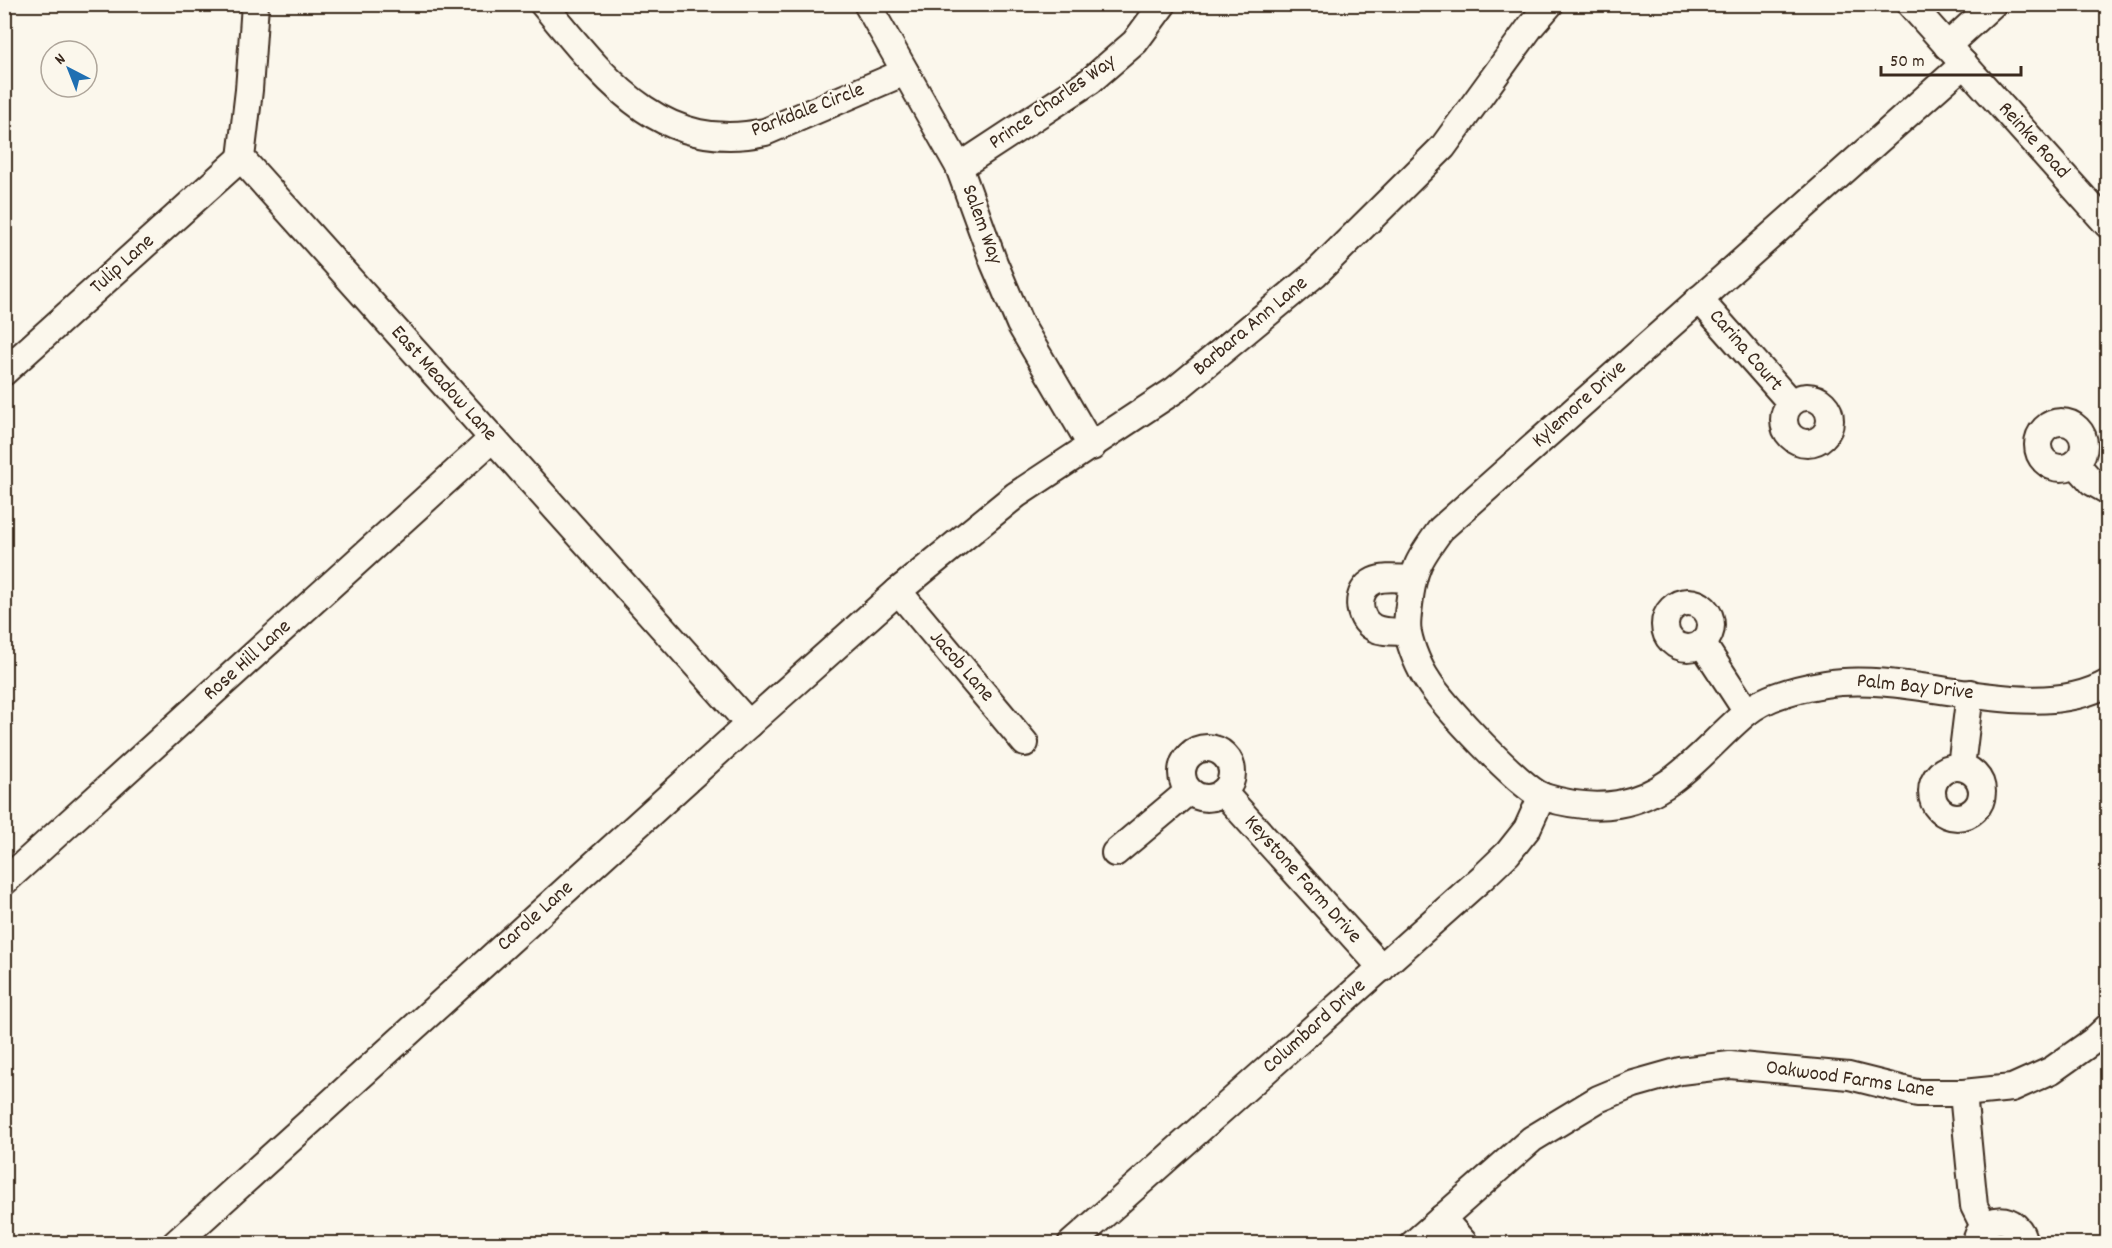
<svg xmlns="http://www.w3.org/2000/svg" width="2112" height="1248" font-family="Dekko,sans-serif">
<rect width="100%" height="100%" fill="#fbf7ec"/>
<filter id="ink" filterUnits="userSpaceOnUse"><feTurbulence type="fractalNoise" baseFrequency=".0167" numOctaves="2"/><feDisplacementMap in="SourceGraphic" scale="12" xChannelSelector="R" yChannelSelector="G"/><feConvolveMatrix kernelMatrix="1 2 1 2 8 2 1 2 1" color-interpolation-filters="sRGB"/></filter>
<g filter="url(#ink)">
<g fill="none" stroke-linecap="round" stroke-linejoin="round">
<g stroke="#3b2a1e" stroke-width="30">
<g id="minor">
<polyline points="255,4 249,90 241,158 749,724"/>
<path d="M 543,4 C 603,76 659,155 765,132 L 905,72"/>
<polyline points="867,4 959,167 994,263 1020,324 1092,447"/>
<polyline points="1910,4 2108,225"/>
<polyline points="1947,46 1993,4"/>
<path d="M 1964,64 L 1441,529 C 1419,559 1413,568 1409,605 C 1408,614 1406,625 1408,633 C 1411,648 1419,668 1428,681 C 1442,704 1521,789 1544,797 C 1567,804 1594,808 1618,804 C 1675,794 1705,747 1746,713 C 1766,696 1800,688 1825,684 C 1912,669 2032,727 2108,683"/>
<polyline points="959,167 1090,81 1135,42 1163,4"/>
<polyline points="1699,299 1791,403"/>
<polyline points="4,372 241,158"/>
<circle cx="1807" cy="420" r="23"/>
<circle cx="2061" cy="445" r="23"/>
<polyline points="2075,463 2092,482 2108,491"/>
<polyline points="898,591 1025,743"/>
<circle cx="1688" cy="625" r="23"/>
<path d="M 1407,632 C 1396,631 1384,633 1374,628 C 1356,618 1355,590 1374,581 C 1385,576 1400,579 1412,579"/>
<polyline points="1702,643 1747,712"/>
<circle cx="1207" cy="773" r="25"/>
<polyline points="1961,767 1970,693"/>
<circle cx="1957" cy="792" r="25"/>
<polyline points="1223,792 1382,968"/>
<polyline points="1115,853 1189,791"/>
<polyline points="4,882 492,439"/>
<polyline points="1963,1093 1974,1206 1984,1226"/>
<polyline points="1442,1218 1465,1244"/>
<polyline points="175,1244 749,724 898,591 1016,495 1175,390 1315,274 1443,147 1531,26 1550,4"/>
<polyline points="1071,1244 1483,877 1508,853 1527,829 1542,796"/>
<polyline points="1413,1244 1532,1139 1598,1099 1634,1084 1680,1071 1730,1065 1849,1076 1917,1093 1963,1093 2012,1088 2052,1070 2093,1041 2108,1027"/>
<path d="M 1976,1244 C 1979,1213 2020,1212 2024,1244"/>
</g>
</g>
<use href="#minor" stroke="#fbf7ec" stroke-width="26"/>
</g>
</g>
<g text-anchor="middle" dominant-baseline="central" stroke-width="5" stroke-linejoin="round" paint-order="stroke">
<g font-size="21" fill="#3b2a1e" stroke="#fbf7ec">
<text transform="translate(1053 103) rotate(-35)">Prince Charles Way</text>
<text transform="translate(808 111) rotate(-21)">Parkdale Circle</text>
<text transform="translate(2033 141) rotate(48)">Reinke Road</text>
<text transform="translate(981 225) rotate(70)">Salem Way</text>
<text transform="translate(123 265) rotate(-42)">Tulip Lane</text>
<text transform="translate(1251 327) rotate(-40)">Barbara Ann Lane</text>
<text transform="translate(1745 351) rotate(49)">Carina Court</text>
<text transform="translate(443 384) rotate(48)">East Meadow Lane</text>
<text transform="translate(1580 405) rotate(-42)">Kylemore Drive</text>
<text transform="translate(248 661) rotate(-42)">Rose Hill Lane</text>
<text transform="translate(961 667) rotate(49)">Jacob Lane</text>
<text transform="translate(1915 688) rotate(6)">Palm Bay Drive</text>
<text transform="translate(1302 880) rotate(48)">Keystone Farm Drive</text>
<text transform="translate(536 917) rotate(-42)">Carole Lane</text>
<text transform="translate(1315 1027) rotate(-42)">Columbard Drive</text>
<text transform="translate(1850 1080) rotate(8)">Oakwood Farms Lane</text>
</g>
</g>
<rect width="2112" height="1248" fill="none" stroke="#fbf7ec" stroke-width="24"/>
<rect x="12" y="12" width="2088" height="1224" fill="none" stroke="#3b2a1e" stroke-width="2" filter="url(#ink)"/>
<g transform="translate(69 69) rotate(318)"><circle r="28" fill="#fbf7ec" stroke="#aea59a" stroke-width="1.5"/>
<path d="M0-4.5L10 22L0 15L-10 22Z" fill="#1f6fb2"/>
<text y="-9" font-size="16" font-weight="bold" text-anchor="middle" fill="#3b2a1e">N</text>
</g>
<path d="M1881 66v9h140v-9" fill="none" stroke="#3b2a1e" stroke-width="3"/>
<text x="1890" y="66" font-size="18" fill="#3b2a1e" stroke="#fbf7ec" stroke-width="4.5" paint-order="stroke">50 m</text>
</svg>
